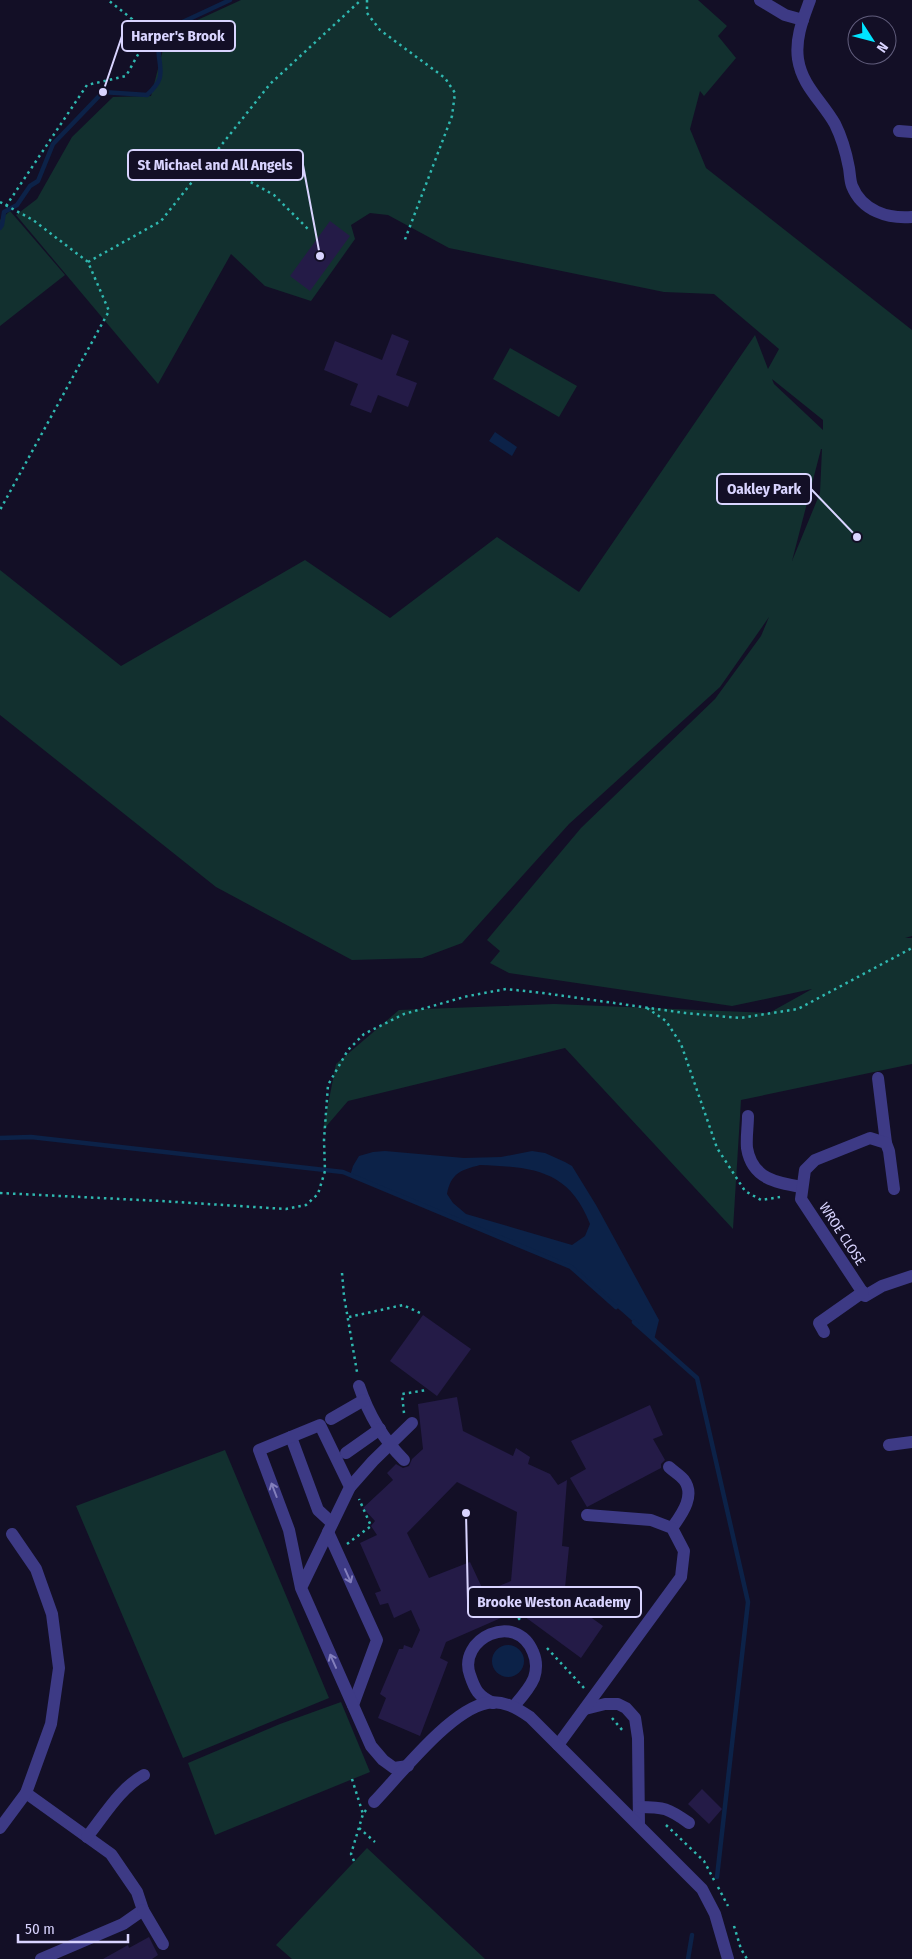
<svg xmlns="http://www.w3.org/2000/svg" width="912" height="1959" font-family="'Fira Sans Condensed',sans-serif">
<rect width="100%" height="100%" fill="#130f26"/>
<g fill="#12302f" fill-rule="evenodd">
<path d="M 241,0 L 698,0 L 727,26 L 718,36 L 736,58 L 704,96 L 700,91 L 690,129 L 706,168 L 912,330 L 912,936 L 905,938 L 912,938 L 912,1064 L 741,1100 L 733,1229 L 565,1048 L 348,1101 L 323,1130 L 336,1064 L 399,1010 L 554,1004 L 769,1013 L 812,989 L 732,1006 L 509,973 L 490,963 L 500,951 L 487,940 L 581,828 L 715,699 L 761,636 L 769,617 L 720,687 L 569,824 L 462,943 L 422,958 L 352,960 L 216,887 L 0,715 L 0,570 L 121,666 L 305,560 L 390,618 L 497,537 L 579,592 L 755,335 L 768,369 L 779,349 L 714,294 L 664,292 L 449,248 L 388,215 L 370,213 L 351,225 L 355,239 L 311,301 L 265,286 L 231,254 L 158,384 L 16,215 L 37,199 L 72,137 L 113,97 L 151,96 L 167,34 ZM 772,379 L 823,420 L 823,430 L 774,384 ZM 822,449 L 820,493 L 792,561 L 821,449 Z"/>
<polygon points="10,211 65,275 0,326 0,220"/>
<polygon points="510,348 577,386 559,417 493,379"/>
<polygon points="225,1450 329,1698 183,1758 76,1506"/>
<polygon points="341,1702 370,1772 215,1835 188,1763 280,1724"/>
<polygon points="367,1848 485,1959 292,1959 276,1945"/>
</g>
<g fill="#0c2248" fill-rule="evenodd">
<polygon points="495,432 517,447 512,456 489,441"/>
<path d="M 385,1151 L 464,1158 L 501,1157 L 532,1151 L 545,1153 L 565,1162 L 572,1166 L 596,1205 L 659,1320 L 654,1340 L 571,1267 L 350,1176 L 353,1166 L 359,1156 L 373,1152 ZM 480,1165 C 531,1167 569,1169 590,1224 L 585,1236 L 572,1245 L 466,1214 L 453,1203 L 447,1194 C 451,1173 461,1170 480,1165 Z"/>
<circle cx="508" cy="1661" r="16"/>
</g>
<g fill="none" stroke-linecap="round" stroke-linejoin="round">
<g stroke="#0c2248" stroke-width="4.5">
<path d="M 0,228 L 2,225 L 4,212 L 17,205 L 30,186 L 38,181 L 53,144 L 103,92 L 147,95 C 162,81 162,76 159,57 C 158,49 159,40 159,33 L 230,0"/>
<polyline points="0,1138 31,1137 343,1172 571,1267 616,1307"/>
<polyline points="634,1322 697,1378 748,1602 717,1877"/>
<polyline points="688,1959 692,1935"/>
</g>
</g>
<g fill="#241b47" fill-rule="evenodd">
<polygon points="330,221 350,236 310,291 290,276"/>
<polygon points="392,334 409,341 396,375 417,383 408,407 378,395 371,413 350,405 358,384 324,370 335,341 382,360"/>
<polygon points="423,1315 471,1349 437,1396 390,1361"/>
<path d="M 457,1397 L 463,1431 L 513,1456 L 516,1448 L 530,1457 L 528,1464 L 550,1474 L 558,1485 L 567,1480 L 562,1546 L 569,1547 L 564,1598 L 603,1626 L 581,1658 L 517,1611 L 446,1642 L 440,1658 L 448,1662 L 420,1736 L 378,1718 L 386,1698 L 380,1694 L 399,1649 L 403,1649 L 404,1645 L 412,1648 L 420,1630 L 411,1610 L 394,1618 L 388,1603 L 380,1605 L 375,1593 L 381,1591 L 360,1543 L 377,1535 L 371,1526 L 375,1521 L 363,1508 L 393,1480 L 387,1473 L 396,1464 L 403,1468 L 409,1466 L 412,1459 L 423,1449 L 418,1404 ZM 457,1482 L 517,1512 L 511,1581 L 484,1592 L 470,1562 L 429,1578 L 407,1533 Z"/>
<polygon points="650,1405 663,1435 653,1439 665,1460 661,1464 661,1468 587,1507 570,1478 586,1469 571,1441"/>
<polygon points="702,1789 722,1809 709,1824 688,1804"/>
<polygon points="149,1937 158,1955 152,1959 103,1959 128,1945 129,1948"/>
</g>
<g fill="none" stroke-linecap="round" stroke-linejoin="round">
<g stroke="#2fb8b0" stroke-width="2.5" stroke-dasharray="2.5 4" stroke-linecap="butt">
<polyline points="367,0 367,13 380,30 445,78 455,93 452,116 404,242"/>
<polyline points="211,160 274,195 310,231"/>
<polyline points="0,202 33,220 88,262 109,311 0,510"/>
<polyline points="6,206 87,85 126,76 140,51 132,19 108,0"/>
<polyline points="88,262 161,221 270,84 361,0"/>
<polyline points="647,1008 666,1021 681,1044 717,1148 745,1191 761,1200 780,1197"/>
<polyline points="0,1193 161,1201 286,1209 306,1205 318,1194 325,1171 324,1140 328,1085 348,1050 364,1034 404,1014 468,996 506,989 543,993 685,1013 740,1018 798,1009 912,948"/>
<polyline points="342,1273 344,1296 357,1372"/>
<polyline points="349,1317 403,1305 420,1313"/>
<polyline points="404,1413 402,1394 427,1390"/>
<polyline points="347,1544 371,1526 359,1499"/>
<polyline points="514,1613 521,1621"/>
<polyline points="547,1648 584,1688"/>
<polyline points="612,1718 623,1731"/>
<polyline points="352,1779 363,1814"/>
<polyline points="666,1825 704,1861 715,1882"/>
<polyline points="359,1828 375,1842"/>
<polyline points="354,1861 351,1854 363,1814 366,1810"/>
<polyline points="718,1887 728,1906"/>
<polyline points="734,1926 741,1949 747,1959"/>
</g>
<g stroke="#3d3a85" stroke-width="12">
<polyline points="760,0 785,15 803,20"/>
<path d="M 810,0 C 803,19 795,38 798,59 C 802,86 822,101 835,124 C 842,138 846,152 849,168 C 850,174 850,181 852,186 C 862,211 888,219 912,217"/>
<polyline points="899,131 912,132"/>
<polyline points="878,1078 886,1143"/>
<path d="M 748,1116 C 748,1126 746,1138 747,1148 C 752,1179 777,1183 802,1187"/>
<polyline points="894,1189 889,1151 886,1143 870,1138 815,1160 805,1170 801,1199 865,1296 882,1286 912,1276"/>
<polyline points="824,1332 819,1323 863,1292"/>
<path d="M 359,1386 C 368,1413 384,1440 404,1460"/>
<polyline points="331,1419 364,1400"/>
<polyline points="291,1437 318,1510 332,1523"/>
<polyline points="889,1445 912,1442"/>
<polyline points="346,1453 380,1429"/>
<path d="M 669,1467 C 673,1471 680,1475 684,1480 C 696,1496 681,1515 672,1528"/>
<polyline points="350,1487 373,1461 412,1423"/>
<polyline points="328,1532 377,1640 353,1705"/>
<polyline points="301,1588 350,1487 320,1425 259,1450 289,1530 301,1588 371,1746 383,1760 394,1768 408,1766"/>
<path d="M 493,1703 C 478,1696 475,1690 470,1675 C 457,1639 516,1610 533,1652 C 537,1661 537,1669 534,1678 C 530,1688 521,1698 514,1706"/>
<polyline points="585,1709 605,1704 618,1704 626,1708 635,1718 638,1738 639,1825"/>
<polyline points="558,1745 681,1577 684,1551 672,1528 651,1520 587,1515"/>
<polyline points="26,1793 111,1854 137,1892 143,1910 123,1924 41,1959"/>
<path d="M 374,1802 C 400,1775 450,1710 487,1703 C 503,1700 517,1708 530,1717 L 702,1889 L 715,1914 L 728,1959"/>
<path d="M 639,1807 C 664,1807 668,1808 689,1823"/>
<polyline points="0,1828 26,1793 51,1724 59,1668 52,1614 36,1569 12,1534"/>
<path d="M 87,1837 C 104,1816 120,1788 144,1775"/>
<polyline points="143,1910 163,1944"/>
</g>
</g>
<defs><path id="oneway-shaft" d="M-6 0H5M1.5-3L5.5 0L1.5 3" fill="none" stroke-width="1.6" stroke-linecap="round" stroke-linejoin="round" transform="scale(1.25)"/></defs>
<g stroke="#837fbc">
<use href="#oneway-shaft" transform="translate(274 1490) rotate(-111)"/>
<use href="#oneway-shaft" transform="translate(348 1576) rotate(66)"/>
<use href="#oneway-shaft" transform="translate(333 1661) rotate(-114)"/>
</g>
<g text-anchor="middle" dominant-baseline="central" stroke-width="5" stroke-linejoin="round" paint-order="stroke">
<g font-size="14" fill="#d9d4ff" stroke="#130f26">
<text transform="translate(842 1234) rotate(57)">WROE CLOSE</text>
</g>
</g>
<path fill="none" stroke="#d9d4ff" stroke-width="2" d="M103 92L122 36M320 256L303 165M857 537L811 489M466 1513L468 1602"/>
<g fill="#d9d4ff" stroke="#130f26" stroke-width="2">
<circle cx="103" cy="92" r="5"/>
<circle cx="320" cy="256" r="5"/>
<circle cx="857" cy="537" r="5"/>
<circle cx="466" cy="1513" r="5"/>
</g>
<g fill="#130f26" stroke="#d9d4ff" stroke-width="2">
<rect x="122" y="21" width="113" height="30" rx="5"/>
<rect x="128" y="150" width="175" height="30" rx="5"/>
<rect x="717" y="474" width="94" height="30" rx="5"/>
<rect x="468" y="1587" width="173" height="30" rx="5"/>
</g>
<g font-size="15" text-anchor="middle" font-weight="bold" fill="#d9d4ff">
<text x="178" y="41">Harper's Brook</text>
<text x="215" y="170">St Michael and All Angels</text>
<text x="764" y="494">Oakley Park</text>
<text x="554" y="1607">Brooke Weston Academy</text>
</g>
<g transform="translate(872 40) rotate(126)"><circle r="24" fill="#130f26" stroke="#625e7d"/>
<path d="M0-4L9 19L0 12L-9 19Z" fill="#00e5ff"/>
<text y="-8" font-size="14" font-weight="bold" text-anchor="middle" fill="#d9d4ff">N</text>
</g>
<path d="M18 1934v8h110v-8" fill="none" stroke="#d9d4ff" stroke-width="2.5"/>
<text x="25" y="1934" font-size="15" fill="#d9d4ff" stroke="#130f26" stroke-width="4" paint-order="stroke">50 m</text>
</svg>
